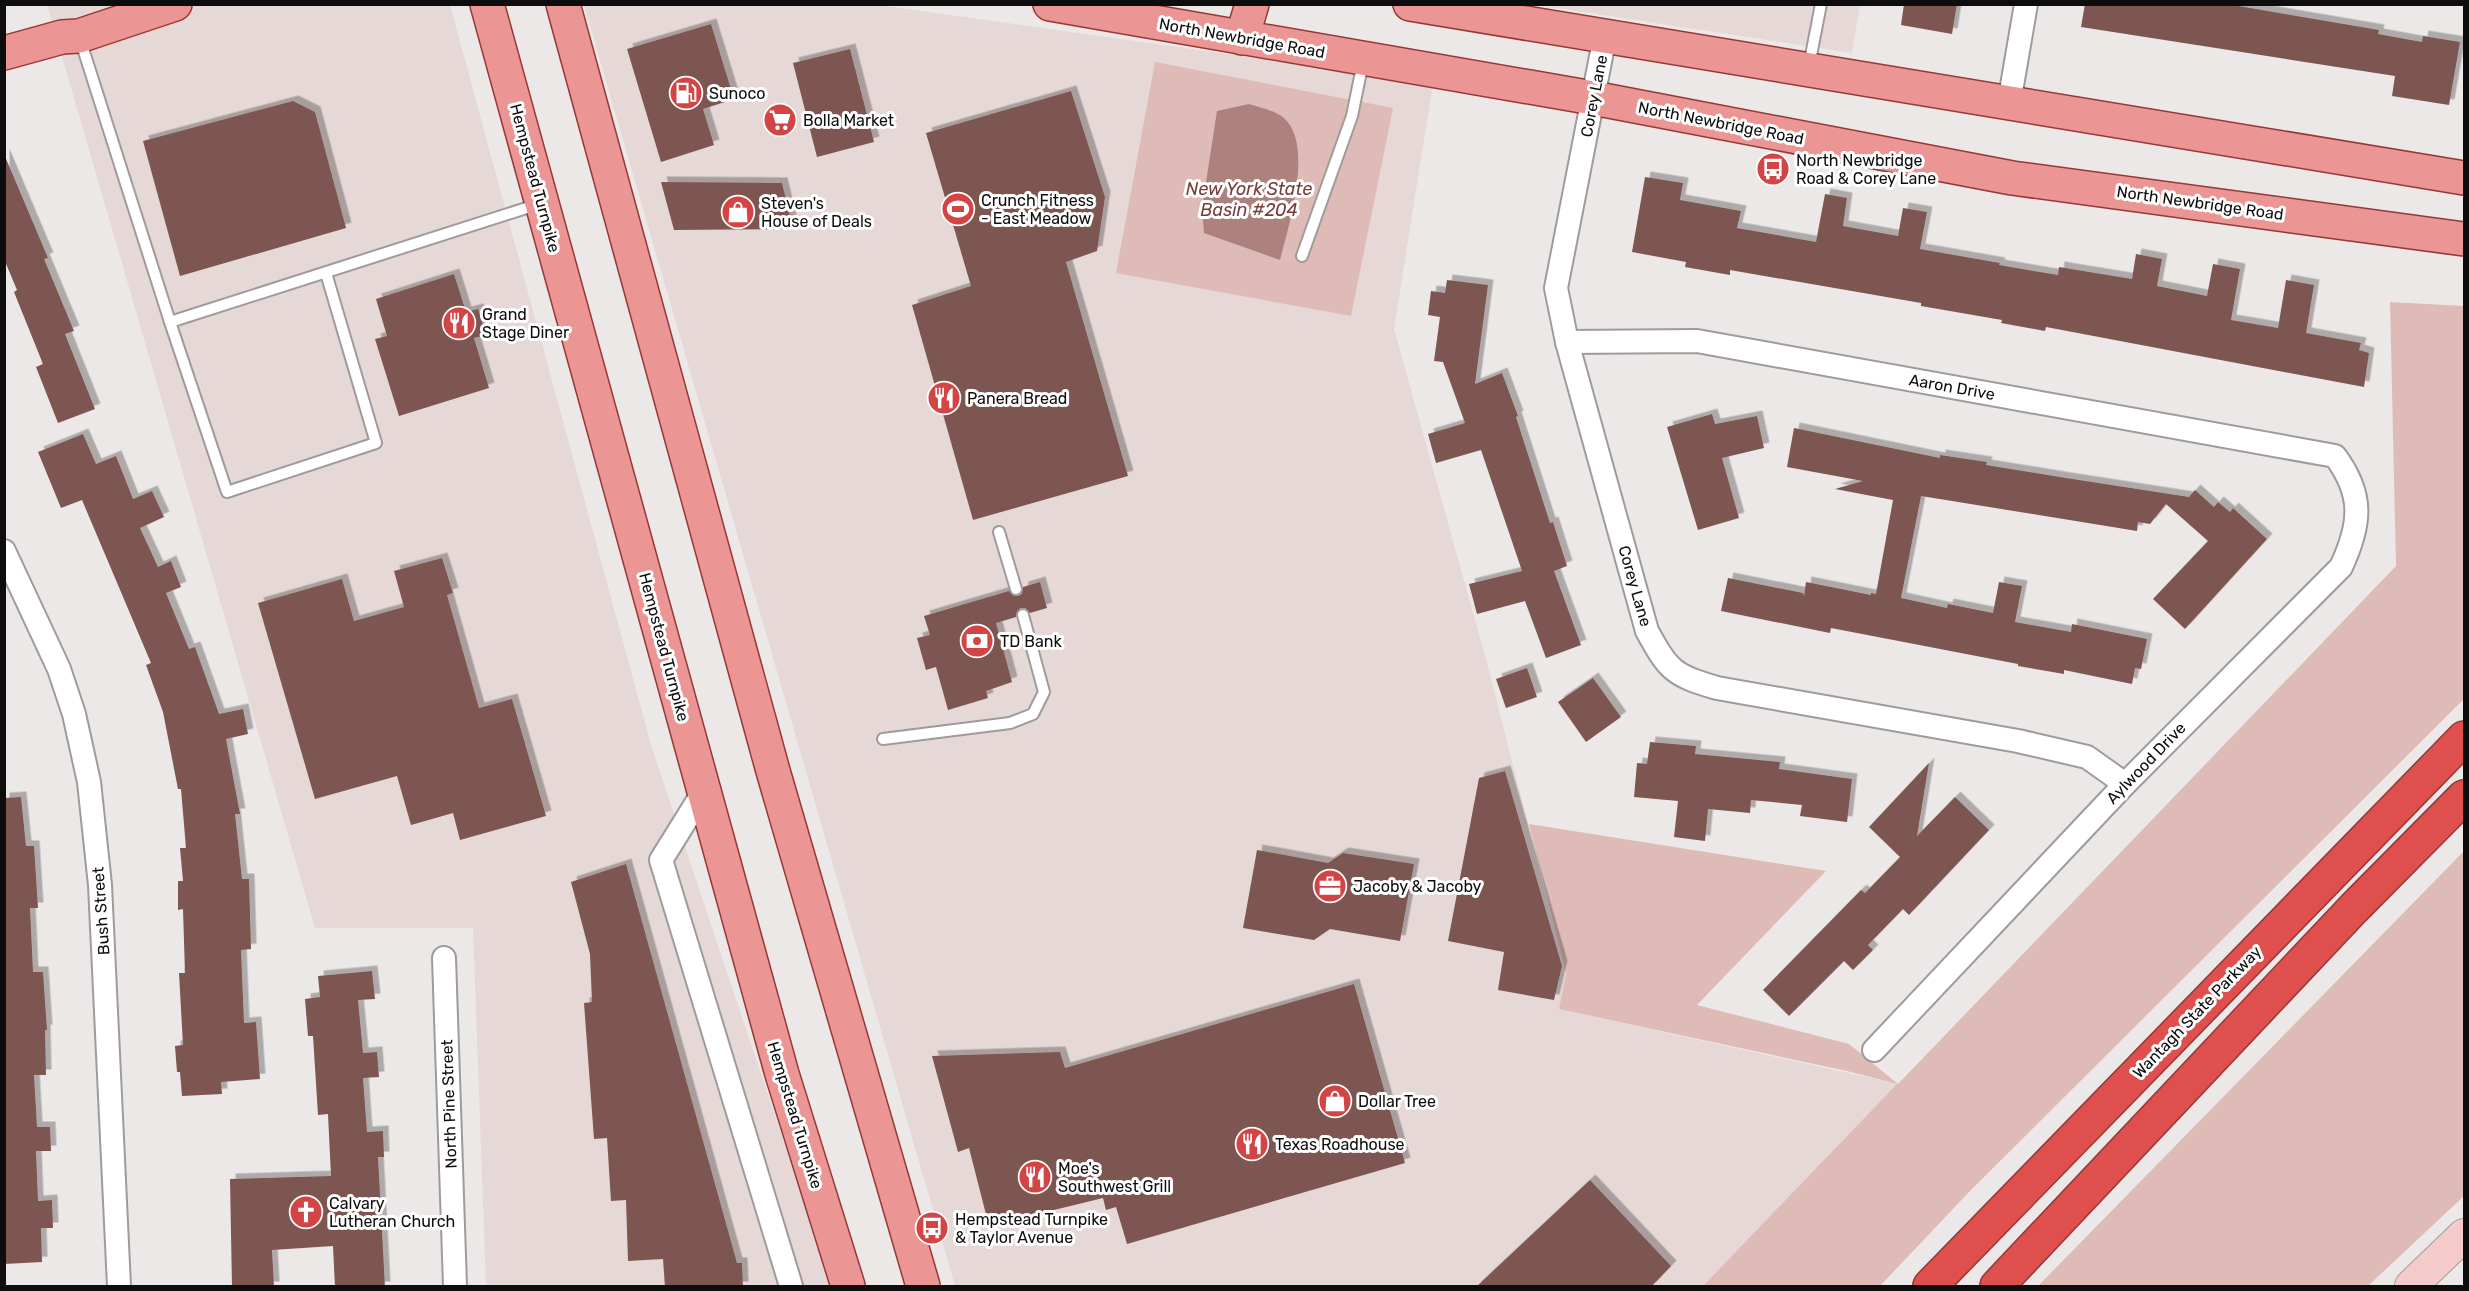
<svg xmlns="http://www.w3.org/2000/svg" width="2469" height="1291" font-family="Rubik,sans-serif">
<defs>
<filter id="shadow"><feDropShadow dx="5.5" dy="-5.5" stdDeviation="0" flood-color="#0004"/></filter>
</defs>
<rect width="100%" height="100%" fill="#ece8e7"/>
<g fill="#e5d8d7">
<polygon points="47,5 450,5 651,745 832,1286 486,1286 473,928 315,928"/>
<polygon points="584,5 879,5 1433,83 1394,329 1487,663 1566,973 1559,1009 1898,1084 1703,1286 955,1286"/>
<polygon points="1538,5 1860,5 1852,53"/>
</g>
<g fill="#dfbbb7">
<polygon points="1155,62 1393,108 1351,316 1116,273"/>
<polygon points="2390,302 2464,306 2464,699 1969,1192 1880,1286 1703,1286 1897,1084 1847,1071 1559,1009 1566,973 1529,824 1826,871 1697,1005 1849,1044 1898,1084 2396,566"/>
<polygon points="2464,851 2464,1196 2368,1286 2038,1286"/>
</g>
<path fill="#ad817d" d="M 1249,104 C 1259,107 1276,111 1284,118 C 1314,145 1289,225 1280,260 L 1204,233 L 1202,208 L 1217,111 Z"/>
<g fill="#7d5551" filter="url(#shadow)">
<polygon points="1904,4 1957,4 1952,34 1901,25"/>
<polygon points="2085,4 2227,4 2379,30 2378,34 2422,42 2423,36 2460,42 2449,105 2392,96 2395,76 2081,27"/>
<polygon points="711,24 734,99 703,109 714,145 661,162 627,49"/>
<polygon points="850,49 874,142 817,157 793,63"/>
<polygon points="1071,91 1105,197 1097,251 1066,262 1128,476 973,520 912,305 971,286 926,133"/>
<polygon points="293,101 315,112 346,228 180,276 143,141"/>
<polygon points="4,154 48,258 44,259 74,331 65,334 95,409 58,423 36,367 43,364 14,292 17,290 4,259"/>
<polygon points="1645,177 1683,183 1680,200 1741,211 1737,228 1816,242 1825,194 1847,198 1843,226 1898,236 1903,208 1927,212 1920,249 2000,263 1999,265 2058,275 2059,267 2132,279 2136,254 2162,259 2157,286 2207,296 2213,264 2240,269 2231,320 2278,328 2286,280 2314,285 2306,333 2361,343 2359,350 2369,353 2364,387 2046,327 2045,331 2001,323 2002,320 1921,306 1921,303 1730,270 1730,275 1685,267 1686,262 1632,252"/>
<polygon points="661,182 782,183 793,229 674,230"/>
<polygon points="454,274 466,312 478,309 486,335 474,338 489,388 399,416 375,339 387,336 376,299"/>
<polygon points="1447,280 1488,285 1475,384 1502,373 1518,416 1516,417 1550,523 1553,522 1567,566 1554,571 1581,645 1546,658 1525,601 1477,614 1469,584 1522,571 1481,450 1436,463 1428,434 1465,423 1443,362 1434,361 1440,317 1428,315 1431,291 1445,293"/>
<polygon points="1712,414 1715,424 1757,416 1764,448 1722,458 1739,518 1698,530 1667,427"/>
<polygon points="1794,428 1940,458 1940,455 1987,462 1986,465 2066,478 2189,497 2195,490 2214,507 2218,502 2230,512 2233,508 2267,539 2185,629 2153,599 2208,541 2166,504 2150,524 2138,522 2137,531 1921,496 1901,598 1947,608 1948,604 1993,613 1999,582 2022,586 2015,622 2071,632 2072,624 2147,639 2141,669 2135,668 2132,684 2064,670 2064,674 2018,666 2018,664 1831,628 1830,633 1721,611 1728,578 1803,593 1804,596 1806,582 1871,595 1871,593 1876,594 1893,500 1835,489 1863,481 1787,467"/>
<polygon points="83,434 96,464 116,456 133,499 152,491 164,517 140,528 158,567 171,561 181,587 166,593 189,649 195,647 219,714 243,709 248,734 226,739 240,814 235,814 242,879 249,879 251,949 241,950 244,1023 256,1022 260,1079 221,1082 222,1094 182,1096 180,1072 177,1072 175,1046 183,1045 179,973 185,973 183,909 178,910 178,881 183,881 180,848 186,848 181,789 178,789 163,712 146,665 151,663 82,500 61,508 38,452"/>
<polygon points="442,558 453,593 447,595 479,708 512,699 546,816 460,840 453,813 411,825 397,776 315,799 258,603 342,579 354,621 404,607 394,571"/>
<polygon points="1040,582 1047,608 1030,613 1025,608 1020,608 1016,617 996,623 1012,682 986,691 988,698 948,710 936,667 926,670 917,638 930,635 924,616 1009,591 1018,596 1022,594 1023,587"/>
<polygon points="1527,668 1537,697 1506,708 1496,679"/>
<polygon points="1593,678 1621,717 1586,742 1558,702"/>
<polygon points="1650,742 1696,746 1695,754 1780,762 1779,769 1852,779 1847,822 1800,816 1802,805 1751,800 1750,813 1708,809 1705,841 1674,837 1678,801 1634,797 1637,763 1647,764"/>
<polygon points="1929,763 1917,836 1955,797 1989,830 1909,915 1903,909 1868,945 1873,950 1853,970 1844,961 1789,1016 1763,990 1861,890 1865,893 1900,857 1869,827"/>
<polygon points="1505,771 1562,966 1554,1000 1498,990 1504,952 1448,941 1479,778"/>
<polygon points="21,797 26,846 34,846 38,908 30,908 33,972 43,972 47,1030 45,1030 46,1075 34,1075 37,1127 50,1127 51,1151 36,1151 38,1201 52,1200 53,1228 41,1228 42,1262 4,1264 4,798"/>
<polygon points="1257,850 1328,863 1343,853 1414,864 1400,941 1330,929 1314,940 1243,928"/>
<polygon points="626,864 737,1263 742,1263 743,1287 665,1287 663,1259 628,1261 626,1200 611,1201 607,1138 594,1139 584,1003 592,1002 590,954 571,882"/>
<polygon points="372,971 375,999 358,1000 363,1053 377,1052 379,1077 363,1078 367,1132 383,1131 384,1157 378,1157 385,1287 335,1287 333,1246 272,1250 274,1287 232,1287 230,1179 331,1176 328,1114 318,1115 313,1036 308,1036 305,999 320,997 318,976"/>
<polygon points="1354,984 1405,1163 1127,1244 1116,1207 1106,1210 1103,1198 989,1226 969,1148 958,1152 932,1056 1060,1052 1065,1068"/>
<polygon points="1590,1180 1671,1266 1651,1287 1476,1287"/>
</g>
<g fill="none" stroke-linecap="round" stroke-linejoin="round">
<g stroke="#9f9b9b" stroke-width="14">
<g id="lane">
<polyline points="80,39 170,322 539,204"/>
<polyline points="1809,66 1821,4"/>
<polyline points="1302,256 1352,116 1363,62"/>
<polyline points="170,322 227,492 376,443 326,273"/>
<polyline points="999,532 1016,589"/>
<polyline points="883,739 1010,723 1033,714 1044,692 1023,615"/>
</g>
</g>
<g stroke="#9f9b9b" stroke-width="26">
<g id="street">
<path d="M 1605,36 L 1556,288 L 1567,342 L 1647,631 C 1669,671 1673,675 1717,688 L 2018,741 L 2087,757 L 2125,784"/>
<polyline points="2009,103 2026,4"/>
<path d="M 1567,342 L 1697,341 L 2335,456 C 2364,495 2361,524 2341,567 L 2125,784 L 1874,1050"/>
<polyline points="4,551 59,669 74,714 89,782 100,885 119,1286"/>
<polyline points="704,791 661,860 791,1286"/>
<polyline points="444,958 455,1286"/>
</g>
</g>
<g stroke="#9f9b9b" stroke-width="34">
<polyline id="secondary" points="2411,1286 2464,1235"/>
</g>
<g stroke="#953837" stroke-width="36">
<g id="primary">
<polyline points="487,4 782,1074 848,1286"/>
<polyline points="563,4 773,771 923,1286"/>
<polyline points="1050,4 1593,98 2012,178 2464,239"/>
<polyline points="1410,4 2464,178"/>
<polyline points="1242,38 1252,4"/>
<polyline points="4,53 62,37 79,36 175,4"/>
</g>
</g>
<g stroke="#953837" stroke-width="36">
<g id="highway">
<polyline points="1930,1286 2464,738"/>
<polyline points="1997,1286 2354,908 2464,797"/>
</g>
</g>
<use href="#lane" stroke="#fff" stroke-width="10"/>
<use href="#street" stroke="#fff" stroke-width="22"/>
<use href="#secondary" stroke="#f5caca" stroke-width="32"/>
<use href="#primary" stroke="#eb9595" stroke-width="33"/>
<use href="#highway" stroke="#de4f4e" stroke-width="33"/>
</g>
<defs>
<g id="fuel-disc" transform="scale(1.725)"><circle r="9.5" fill="#d34445" stroke="#fff"/><path d="M-5.5-6h7V0h2V4h1.3V-2.5L3-4.5l.8-.8L6-3V5H2.5V1h-1V6h-7ZM-4.2-4.7v3.2H.2V-4.7Z" fill="#fff"/></g>
<g id="supermarket-disc" transform="scale(1.725)"><circle r="9.5" fill="#d34445" stroke="#fff"/><path d="M-6-5.5h2.5l.6 2H6L4.5 2H-2.5L-4.4-4H-6ZM-1.5 3.2a1.3 1.3 0 1 0 .1 0ZM3 3.2a1.3 1.3 0 1 0 .1 0Z" fill="#fff"/></g>
<g id="bus-disc" transform="scale(1.725)"><circle r="9.5" fill="#d34445" stroke="#fff"/><path d="M-5-6H5V4H4V6H2V4H-2V6H-4V4H-5ZM-3.5-4V0h7V-4ZM-3.5 1.2v1.5H-2V1.2ZM2 1.2v1.5H3.5V1.2Z" fill="#fff"/></g>
<g id="stadium-disc" transform="scale(1.725)"><circle r="9.5" fill="#d34445" stroke="#fff"/><path d="M0-5a6.5 5 0 1 0 0 10a6.5 5 0 1 0 0-10ZM-3.5-1.8h7v3.6h-7Z" fill="#fff"/></g>
<g id="shop-disc" transform="scale(1.725)"><circle r="9.5" fill="#d34445" stroke="#fff"/><path d="M-5-2.5h2.3a2.7 3.5 0 0 1 5.4 0H5L5.5 6h-11ZM-1.5-2.5h3a1.5 2.3 0 0 0-3 0Z" fill="#fff"/></g>
<g id="restaurant-disc" transform="scale(1.725)"><circle r="9.5" fill="#d34445" stroke="#fff"/><path d="M-5-6h1v4h1v-4h1v4h1v-4h1v5L-1.5 .5V6h-2V.5L-5-1ZM5-6V6H3V1.5H1.5Q1.5-4 5-6Z" fill="#fff"/></g>
<g id="bank-disc" transform="scale(1.725)"><circle r="9.5" fill="#d34445" stroke="#fff"/><path d="M-6-4H6V4H-6ZM0-2.3a2.3 2.3 0 1 0 0 4.6a2.3 2.3 0 1 0 0-4.6Z" fill="#fff"/></g>
<g id="office-disc" transform="scale(1.725)"><circle r="9.5" fill="#d34445" stroke="#fff"/><path d="M-6-3h4V-5.5h4V-3h4V5H-6ZM-1-4.5V-3h2v-1.5ZM-6 0V1H6V0Z" fill="#fff"/></g>
<g id="church-disc" transform="scale(1.725)"><circle r="9.5" fill="#d34445" stroke="#fff"/><path d="M-1.2-6h2.4v3.5h3.3v2.4h-3.3V6h-2.4V-.1h-3.3v-2.4h3.3Z" fill="#fff"/></g>
</defs>
<g fill-rule="evenodd">
<use href="#fuel-disc" x="686" y="93"/>
<use href="#supermarket-disc" x="780" y="120"/>
<use href="#bus-disc" x="1773" y="169"/>
<use href="#stadium-disc" x="958" y="209"/>
<use href="#shop-disc" x="738" y="212"/>
<use href="#restaurant-disc" x="459" y="323"/>
<use href="#restaurant-disc" x="944" y="398"/>
<use href="#bank-disc" x="977" y="641"/>
<use href="#office-disc" x="1330" y="886"/>
<use href="#shop-disc" x="1335" y="1101"/>
<use href="#restaurant-disc" x="1252" y="1144"/>
<use href="#restaurant-disc" x="1035" y="1177"/>
<use href="#church-disc" x="306" y="1212"/>
<use href="#bus-disc" x="932" y="1228"/>
</g>
<g text-anchor="middle" dominant-baseline="central" stroke-width="6" stroke-linejoin="round" paint-order="stroke">
<g font-size="16" fill="#0e0d0d" stroke="#fff">
<text transform="translate(1242 38) rotate(10)">North Newbridge Road</text>
<text transform="translate(1594 96) rotate(-79)">Corey Lane</text>
<text transform="translate(1721 123) rotate(11)">North Newbridge Road</text>
<text transform="translate(535 178) rotate(75)">Hempstead Turnpike</text>
<text transform="translate(2200 203) rotate(8)">North Newbridge Road</text>
<text transform="translate(1952 387) rotate(10)">Aaron Drive</text>
<text transform="translate(1635 586) rotate(74)">Corey Lane</text>
<text transform="translate(664 647) rotate(75)">Hempstead Turnpike</text>
<text transform="translate(2146 763) rotate(-46)">Aylwood Drive</text>
<text transform="translate(101 911) rotate(-94)">Bush Street</text>
<text transform="translate(2197 1012) rotate(-46)">Wantagh State Parkway</text>
<text transform="translate(449 1104) rotate(-92)">North Pine Street</text>
<text transform="translate(795 1115) rotate(73)">Hempstead Turnpike</text>
</g>
<g font-size="16" fill="#0e0d0d" stroke="#fff" text-anchor="start">
<text x="709" y="93">Sunoco</text>
<text x="803" y="120">Bolla Market</text>
<text x="1796" y="160">North Newbridge<tspan x="1796" dy="18">Road &amp; Corey Lane</tspan></text>
<text x="981" y="200">Crunch Fitness<tspan x="981" dy="18">- East Meadow</tspan></text>
<text x="761" y="203">Steven's<tspan x="761" dy="18">House of Deals</tspan></text>
<text x="482" y="314">Grand<tspan x="482" dy="18">Stage Diner</tspan></text>
<text x="967" y="398">Panera Bread</text>
<text x="1000" y="641">TD Bank</text>
<text x="1353" y="886">Jacoby &amp; Jacoby</text>
<text x="1358" y="1101">Dollar Tree</text>
<text x="1275" y="1144">Texas Roadhouse</text>
<text x="1058" y="1168">Moe's<tspan x="1058" dy="18">Southwest Grill</tspan></text>
<text x="329" y="1203">Calvary<tspan x="329" dy="18">Lutheran Church</tspan></text>
<text x="955" y="1219">Hempstead Turnpike<tspan x="955" dy="18">&amp; Taylor Avenue</tspan></text>
</g>
<g font-size="18" font-style="italic" fill="#793c39" stroke="#fff">
<text x="1249" y="189">New York State<tspan x="1249" dy="21">Basin #204</tspan></text>
</g>
</g>
<rect width="2469" height="1291" fill="none" stroke="#0e0d0d" stroke-width="12"/>
</svg>
